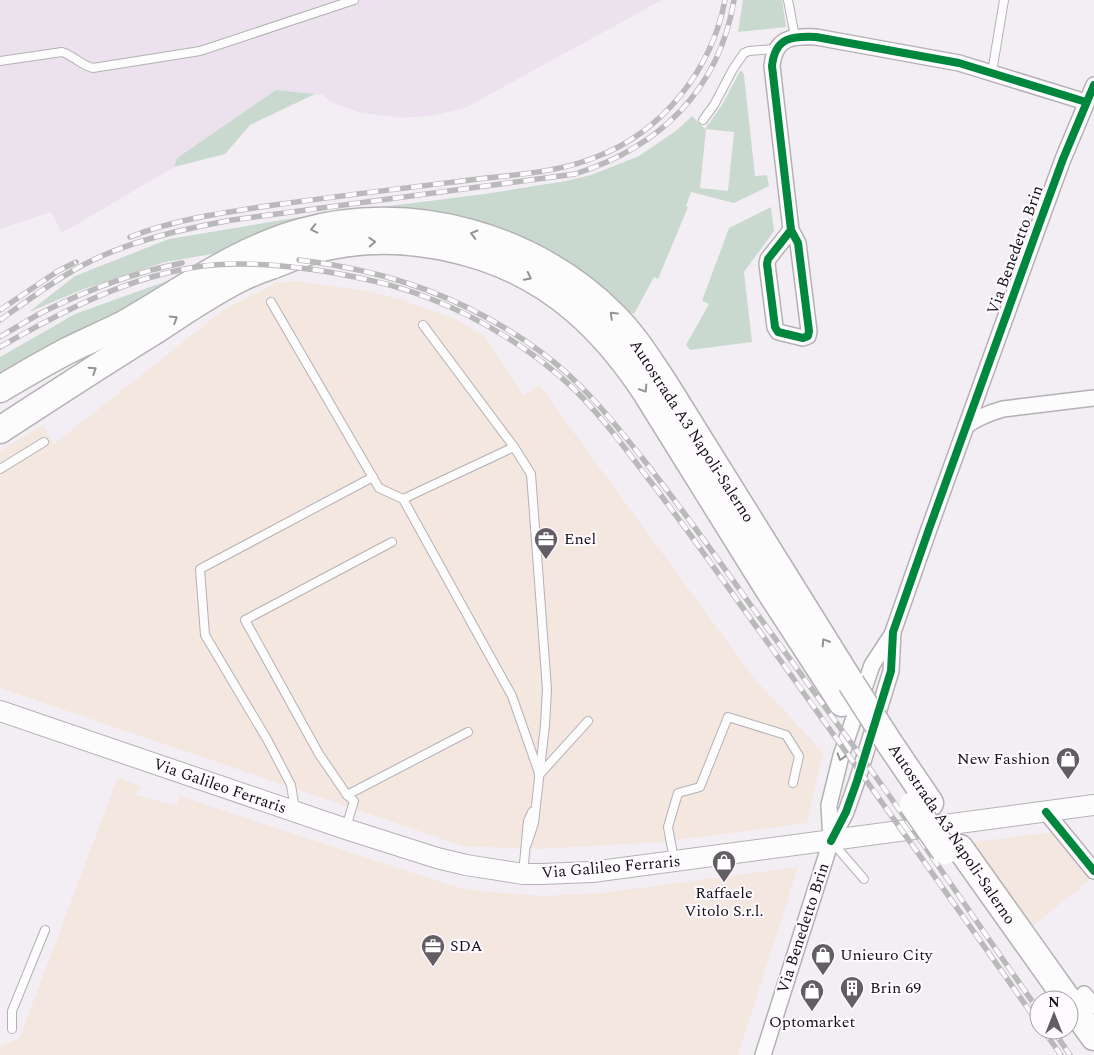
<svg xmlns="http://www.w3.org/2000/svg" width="1094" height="1055" font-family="Spectral,serif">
<rect width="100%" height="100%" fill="#f2eef3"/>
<polygon fill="#ebe2ed" points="0,0 662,0 463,109 428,116 400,118 358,112 330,102 323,95 276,90 177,158 174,167 62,233 51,212 0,229"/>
<g fill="#f3e7e0">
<polygon points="294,281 360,290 399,299 453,318 485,336 524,396 539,385 753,677 823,753 807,823 661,842 537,849 463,846 0,688 0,451 44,425 53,445 226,308 276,283"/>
<polygon points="118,777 141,787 136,795 177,806 179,796 456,887 488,892 543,896 603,893 798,867 738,1055 0,1055 0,1047 20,1037"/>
<polygon points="1051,832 1091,879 1028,930 962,844"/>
</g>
<g fill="#cad9cf" fill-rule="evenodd">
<polygon points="743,0 782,0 786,27 738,32"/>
<path d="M 740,71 L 742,71 L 744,75 L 755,176 L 767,175 L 769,186 L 734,203 L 691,192 L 686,206 L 688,207 L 658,279 L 654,277 L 634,314 L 612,302 L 546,250 L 230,251 L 165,262 L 81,290 L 29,312 L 75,276 L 169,239 L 294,218 L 485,194 L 566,181 L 591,175 L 639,156 L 677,130 L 692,116 L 705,129 L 722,105 ZM 706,129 L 734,132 L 728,191 L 700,188 Z"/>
<polygon points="276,90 315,94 250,125 225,154 174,167 177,158"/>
<polygon points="771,207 774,231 744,272 752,342 690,350 686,345 709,304 702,301 729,228"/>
<polygon points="167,281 99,323 0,378 0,357 75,314"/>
</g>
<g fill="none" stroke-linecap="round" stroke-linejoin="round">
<g stroke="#b4b1b5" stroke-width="10">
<g id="lane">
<polyline points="788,0 795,37"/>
<path d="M 0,61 L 62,52 C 74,56 81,65 93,68 L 200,51 L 354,0"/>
<polyline points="992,72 1004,0"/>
<polyline points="703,120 714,105 733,69 744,53 749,51 775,49"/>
<polyline points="271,302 379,488 403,499 512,696 539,773"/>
<polyline points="423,325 514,447 531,474 547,689 545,725 534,823 527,844"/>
<polyline points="0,469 44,442"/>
<polyline points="403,499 514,447"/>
<polyline points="539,775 588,721"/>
<polyline points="347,795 468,732"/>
<polyline points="295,810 291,785 268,741 205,635 200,569 373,477"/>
<polyline points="346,827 354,801 347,795 319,754 245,620 392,542"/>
<polyline points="832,842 864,879"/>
<polyline points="674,860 668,827 678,793 700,787 728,717 786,735 799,756 793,783"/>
<polyline points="523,874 528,821 532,812"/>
<polyline points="12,1029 12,1011 45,930"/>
</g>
</g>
<g stroke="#b4b1b5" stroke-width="18">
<g id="street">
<path d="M 791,230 L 768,259 L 767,264 L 775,327 L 778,332 L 803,338 L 808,336 L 809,331 L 798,243 L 791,230 L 772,66 C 775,37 792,36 816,37 L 959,63 L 1086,102"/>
<path d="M 966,426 C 978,417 989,413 1003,409 L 1094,398"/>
<polyline points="1046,812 1094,871"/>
<polyline points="831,841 846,812 857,781 891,671 893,632 929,529 1037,230 1063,159 1094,85"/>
<polyline points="1084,994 1094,1006"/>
<polyline points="763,1055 831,841 829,805 841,756 872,665 893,633"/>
</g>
</g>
<g stroke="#b4b1b5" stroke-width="22">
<polyline id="secondary" points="0,711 346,829 437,858 466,865 523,874 541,874 592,872 1094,805"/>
</g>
<g stroke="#b4b1b5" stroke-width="29">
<g id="highway">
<path d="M 0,389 C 22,376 44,363 67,351 C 85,342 104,334 122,325 C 180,292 236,250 301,232 C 411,201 536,236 615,317 C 634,336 648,359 663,381 L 851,683"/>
<path d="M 0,430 C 51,397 101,364 153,332 C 182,313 212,292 243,277 C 252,273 262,269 271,266 C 287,260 302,253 318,249 C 372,235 429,240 482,257 C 554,281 604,329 645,391 L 765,584 L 842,703"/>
<polyline points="890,744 930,803"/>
<polyline points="960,848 1068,1000"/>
<polyline points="1069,1002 1094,1037"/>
</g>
</g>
<use href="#lane" stroke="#fdfcfd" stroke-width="8"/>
<use href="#street" stroke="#fdfcfd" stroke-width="15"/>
<use href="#secondary" stroke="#fdfcfd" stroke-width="20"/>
<use href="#highway" stroke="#fdfcfd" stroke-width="26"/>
<g stroke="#bab9ba" stroke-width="5.5">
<g id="rail">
<path d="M 130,237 C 176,219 226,212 274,205 C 339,196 405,188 470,180 C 511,175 557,173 596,157 C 663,132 712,69 725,0"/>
<path d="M 299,260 C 390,271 467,298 541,352 C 582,382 612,420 643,459 C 679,505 713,552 747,600 C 790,659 833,718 876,777 C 931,854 984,933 1039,1011"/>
<polyline points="0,310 58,271 76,262"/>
<path d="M 0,320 C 30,299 60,276 93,260 C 137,239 184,229 232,220 L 575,174 C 660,147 719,90 734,0"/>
<path d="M 0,337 C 15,328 31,318 47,310 C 90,289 135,272 182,263"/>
<path d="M 0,347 C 63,311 129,276 203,266 C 242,261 283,265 323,271 C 357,277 393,284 426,297 C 479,317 533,350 575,390 C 602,417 624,447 647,477 C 689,531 728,588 768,643 C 859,769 949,897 1039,1024"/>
<polyline points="1043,1030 1061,1055"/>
<polyline points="1053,1030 1070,1055"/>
</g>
</g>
<use href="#rail" stroke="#fefaff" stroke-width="4" stroke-dasharray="11" stroke-linecap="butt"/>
<g stroke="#b4b1b5" stroke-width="29" stroke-linecap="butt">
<g id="highway-bridge">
<polyline points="851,683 890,744"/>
<polyline points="913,805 945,851"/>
</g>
</g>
<use href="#highway-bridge" stroke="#fdfcfd" stroke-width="26"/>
<g stroke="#fefaff" stroke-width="11">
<g id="cycleway">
<path d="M 791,230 L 768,259 L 767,264 L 775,327 L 778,332 L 803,338 L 808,336 L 809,331 L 798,243 L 791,230 L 772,66 C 775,37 792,36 816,37 L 959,63 L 1086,102"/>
<polyline points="1046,812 1094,871"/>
<polyline points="831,841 846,812 857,781 891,671 893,632 929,529 1037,230 1063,159 1094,85"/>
</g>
</g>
<use href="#cycleway" stroke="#00873e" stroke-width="8"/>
</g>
<defs><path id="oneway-chevron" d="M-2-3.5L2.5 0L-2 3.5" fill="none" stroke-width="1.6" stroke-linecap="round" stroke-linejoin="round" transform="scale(1.25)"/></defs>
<g stroke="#949295">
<use href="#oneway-chevron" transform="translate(314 229) rotate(167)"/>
<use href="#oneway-chevron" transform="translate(474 234) rotate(-164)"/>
<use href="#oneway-chevron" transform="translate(372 242) rotate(-3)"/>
<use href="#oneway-chevron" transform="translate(528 277) rotate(27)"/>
<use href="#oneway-chevron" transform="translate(613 315) rotate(-136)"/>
<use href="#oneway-chevron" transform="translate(174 319) rotate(-32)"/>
<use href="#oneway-chevron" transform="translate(93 370) rotate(-33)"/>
<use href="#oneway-chevron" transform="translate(644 389) rotate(57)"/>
<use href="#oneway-chevron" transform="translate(825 642) rotate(-122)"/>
<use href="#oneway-chevron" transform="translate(841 757) rotate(107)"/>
</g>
<defs>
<g id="office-pin" transform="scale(1.25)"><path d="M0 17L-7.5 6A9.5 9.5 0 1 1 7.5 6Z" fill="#625e63" stroke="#fefaff"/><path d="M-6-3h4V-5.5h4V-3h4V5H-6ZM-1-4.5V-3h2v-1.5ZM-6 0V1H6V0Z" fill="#fff"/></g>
<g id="shop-pin" transform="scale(1.25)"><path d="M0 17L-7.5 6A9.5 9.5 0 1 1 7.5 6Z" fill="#625e63" stroke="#fefaff"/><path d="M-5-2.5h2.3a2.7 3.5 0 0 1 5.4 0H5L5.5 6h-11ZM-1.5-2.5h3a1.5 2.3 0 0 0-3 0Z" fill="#fff"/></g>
<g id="building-pin" transform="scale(1.25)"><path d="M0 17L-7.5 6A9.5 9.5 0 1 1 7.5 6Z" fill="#625e63" stroke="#fefaff"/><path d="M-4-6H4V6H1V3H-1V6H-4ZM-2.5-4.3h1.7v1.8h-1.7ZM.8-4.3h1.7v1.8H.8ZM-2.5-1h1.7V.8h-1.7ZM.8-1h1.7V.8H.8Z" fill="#fff"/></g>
</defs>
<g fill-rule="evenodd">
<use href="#office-pin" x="546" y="539"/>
<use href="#shop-pin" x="1068" y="759"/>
<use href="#shop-pin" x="724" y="862"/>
<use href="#office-pin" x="433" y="946"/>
<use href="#shop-pin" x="823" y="955"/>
<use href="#building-pin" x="852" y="988"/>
<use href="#shop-pin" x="812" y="991"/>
</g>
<g text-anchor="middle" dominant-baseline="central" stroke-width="4" stroke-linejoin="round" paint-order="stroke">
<g font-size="16" fill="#141115" stroke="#fefaff">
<text transform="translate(1015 250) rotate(-70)">Via Benedetto Brin</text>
<text transform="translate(692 431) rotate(57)">Autostrada A3 Napoli-Salerno</text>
<text transform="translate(220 786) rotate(19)">Via Galileo Ferraris</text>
<text transform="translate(952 834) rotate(56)">Autostrada A3 Napoli-Salerno</text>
<text transform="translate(611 867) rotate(-5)">Via Galileo Ferraris</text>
<text transform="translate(803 928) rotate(-72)">Via Benedetto Brin</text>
</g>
<g font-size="16" fill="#141115" stroke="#fefaff" text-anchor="start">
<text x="564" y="539">Enel</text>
<text x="1050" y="759" text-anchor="end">New Fashion</text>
<text x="724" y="893" text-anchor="middle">Raffaele<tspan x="724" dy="18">Vitolo S.r.l.</tspan></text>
<text x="450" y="946">SDA</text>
<text x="840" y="955">Unieuro City</text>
<text x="870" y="988">Brin 69</text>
<text x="812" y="1022" text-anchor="middle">Optomarket</text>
</g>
</g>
<g transform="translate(1054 1015)"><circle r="24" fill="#fefaff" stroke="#a09da1"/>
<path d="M0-4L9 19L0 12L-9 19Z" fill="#625e63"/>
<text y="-8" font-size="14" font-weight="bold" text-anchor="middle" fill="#141115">N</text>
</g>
</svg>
